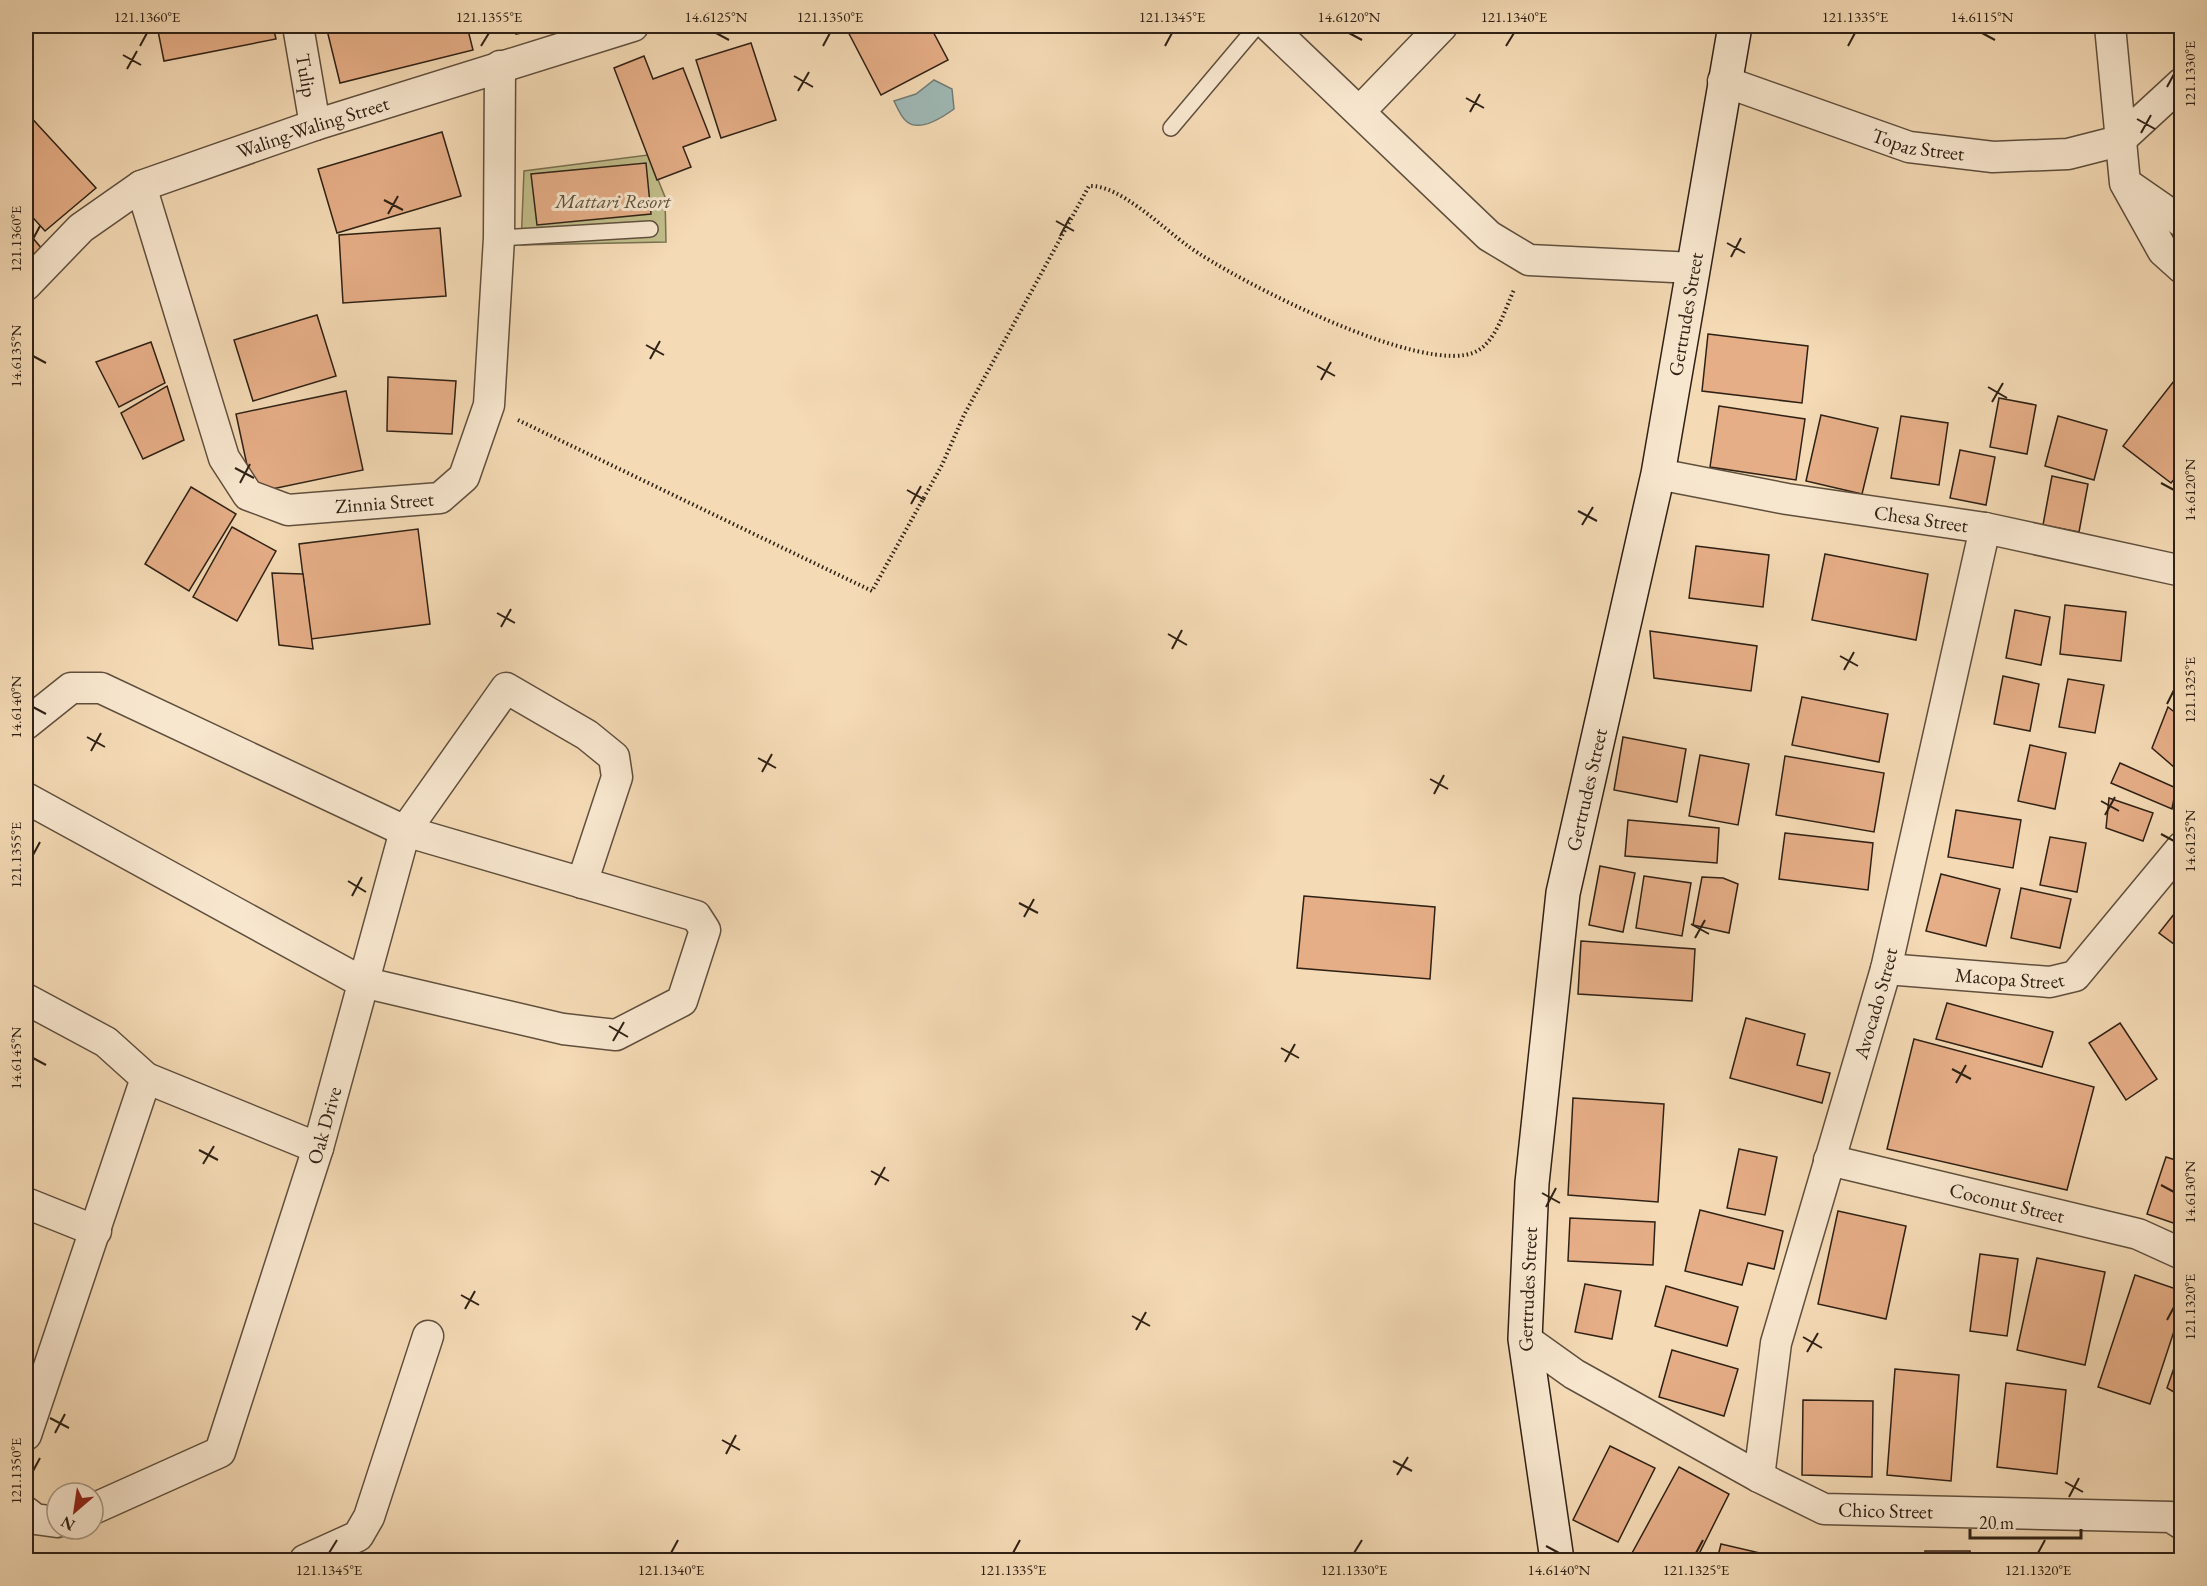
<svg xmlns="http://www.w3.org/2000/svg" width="2207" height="1586" font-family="'EB Garamond',serif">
<rect width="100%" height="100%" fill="#f4dab5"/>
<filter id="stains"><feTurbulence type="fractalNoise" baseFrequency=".00333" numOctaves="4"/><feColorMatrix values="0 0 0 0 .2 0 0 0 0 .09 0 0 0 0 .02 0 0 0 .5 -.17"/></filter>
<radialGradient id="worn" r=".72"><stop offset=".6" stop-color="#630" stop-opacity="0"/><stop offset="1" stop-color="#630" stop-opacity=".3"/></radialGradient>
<polygon fill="#c1be8a" stroke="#787050" stroke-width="1.5" points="648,155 665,197 666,242 521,245 524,171"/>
<path fill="#9eb9b6" stroke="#727c76" stroke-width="1.5" d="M 934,80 L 952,89 L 954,109 C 943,117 919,133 906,121 C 901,117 897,107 894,101 L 916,94 Z"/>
<g fill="#e6ae87" stroke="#2f2115" stroke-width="1.5">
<polygon points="157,26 273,26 276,39 164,61"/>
<polygon points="326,26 467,26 473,50 340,83"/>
<polygon points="514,26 556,26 516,34"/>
<polygon points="845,26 930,26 948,60 881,95"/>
<polygon points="751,43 776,120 721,138 696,60"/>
<polygon points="644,56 653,79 683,68 710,137 683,147 691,167 657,180 614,68"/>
<polygon points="26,112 96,188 45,231 26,210"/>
<polygon points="442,132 461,196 337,233 318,169"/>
<polygon points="646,163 651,214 537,225 531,174"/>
<polygon points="2177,227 2182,232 2182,252 2166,238"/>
<polygon points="440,228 446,296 343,303 339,235"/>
<polygon points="26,230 43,250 26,265"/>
<polygon points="317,315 336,376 253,401 234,340"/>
<polygon points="1708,334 1808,346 1802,403 1702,391"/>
<polygon points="151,342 165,383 119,407 96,362"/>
<polygon points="388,377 456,381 452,434 387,431"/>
<polygon points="2174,381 2182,387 2182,470 2171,483 2123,446"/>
<polygon points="167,386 184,440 143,459 121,413"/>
<polygon points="346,391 363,470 253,493 236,414"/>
<polygon points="1999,398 2036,405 2027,454 1990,447"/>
<polygon points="1719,406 1805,419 1796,480 1710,467"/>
<polygon points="1821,415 1878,428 1862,494 1806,481"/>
<polygon points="1901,416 1948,423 1939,485 1891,478"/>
<polygon points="2058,416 2107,430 2094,480 2045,466"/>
<polygon points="1960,450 1995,457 1986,505 1950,498"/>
<polygon points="2052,476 2088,484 2079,532 2043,525"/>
<polygon points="191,487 236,514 189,591 145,564"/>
<polygon points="232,527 276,551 237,621 193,597"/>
<polygon points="418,529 430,624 311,639 299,544"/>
<polygon points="1696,546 1769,555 1763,607 1689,598"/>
<polygon points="1825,554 1928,574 1916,640 1812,620"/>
<polygon points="272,573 303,574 313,649 279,645"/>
<polygon points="2065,605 2126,612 2121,661 2060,654"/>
<polygon points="2015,610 2050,617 2041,665 2006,658"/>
<polygon points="1650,631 1757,646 1751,691 1654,678"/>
<polygon points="2003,676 2039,684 2030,731 1994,724"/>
<polygon points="2068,679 2104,685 2095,733 2059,727"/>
<polygon points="1802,697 1888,714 1879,762 1792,745"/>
<polygon points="2168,707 2182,718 2182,774 2152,748"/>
<polygon points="1623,737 1686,749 1677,802 1614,790"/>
<polygon points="2030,745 2066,753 2055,809 2018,801"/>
<polygon points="1700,755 1749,764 1738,825 1689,816"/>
<polygon points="1785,756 1884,773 1874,832 1776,815"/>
<polygon points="2120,763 2176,788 2172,809 2111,783"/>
<polygon points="2109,798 2153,813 2143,841 2106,828"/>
<polygon points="1956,810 2021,820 2013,868 1948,857"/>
<polygon points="1628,820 1719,828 1717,863 1625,856"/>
<polygon points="1785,833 1873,843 1868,890 1779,879"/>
<polygon points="2050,837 2086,843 2077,892 2040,885"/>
<polygon points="1600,866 1635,873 1623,932 1589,925"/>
<polygon points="1941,874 2000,889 1986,946 1926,931"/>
<polygon points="1644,876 1691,883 1682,936 1636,928"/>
<polygon points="1702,877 1723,878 1738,884 1729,933 1693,925"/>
<polygon points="2021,888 2071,899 2060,948 2011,938"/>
<polygon points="1304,896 1435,907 1430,979 1297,968"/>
<polygon points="2182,904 2182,950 2159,933"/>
<polygon points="1581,941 1695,949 1692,1001 1578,994"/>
<polygon points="1947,1003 2053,1032 2042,1067 1936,1039"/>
<polygon points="1746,1018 1805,1034 1797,1065 1830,1073 1822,1103 1730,1078"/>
<polygon points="2120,1023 2157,1079 2126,1100 2089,1043"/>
<polygon points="1914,1039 2094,1087 2067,1190 1887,1149"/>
<polygon points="1573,1098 1664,1104 1658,1202 1568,1195"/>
<polygon points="2182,1128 2182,1148 2176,1146"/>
<polygon points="1739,1149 1777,1157 1765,1215 1727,1208"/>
<polygon points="2166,1157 2182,1162 2182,1226 2147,1214"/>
<polygon points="1700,1210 1783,1231 1774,1269 1748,1263 1742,1285 1685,1271"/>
<polygon points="1838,1211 1906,1226 1886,1319 1818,1304"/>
<polygon points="1570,1218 1655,1222 1653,1265 1568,1261"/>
<polygon points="1980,1254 2018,1259 2007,1336 1970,1331"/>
<polygon points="2037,1258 2105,1272 2085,1365 2017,1350"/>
<polygon points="2135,1275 2182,1291 2182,1307 2150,1404 2098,1387"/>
<polygon points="1585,1284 1621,1291 1612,1339 1575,1332"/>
<polygon points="1666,1286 1738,1307 1727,1346 1655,1326"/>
<polygon points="2182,1345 2182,1397 2167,1388"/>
<polygon points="1672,1350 1738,1369 1724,1416 1659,1397"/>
<polygon points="1895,1369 1959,1375 1951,1481 1887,1475"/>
<polygon points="2006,1383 2066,1390 2057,1474 1997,1467"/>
<polygon points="1803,1400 1873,1401 1872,1477 1802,1475"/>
<polygon points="1610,1446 1655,1468 1618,1542 1573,1520"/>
<polygon points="1679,1467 1729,1494 1696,1560 1641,1560 1631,1555"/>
<polygon points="1721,1544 1760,1553 1758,1560 1717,1560"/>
<polygon points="1925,1551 1970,1551 1971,1560 1925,1560"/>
<polygon points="1986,1553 2045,1557 2046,1560 1986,1560"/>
</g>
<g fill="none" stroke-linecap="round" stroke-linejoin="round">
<g stroke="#604f3d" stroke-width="18">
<g id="lane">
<polyline points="1171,128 1257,26"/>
<polyline points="499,238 650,229"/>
</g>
</g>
<g stroke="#604f3d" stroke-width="33">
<g id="street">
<path id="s1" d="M 298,26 L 315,125"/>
<polyline points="1269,26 1489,236 1529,260 1694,268"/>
<polyline points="2110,26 2125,183 2163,251 2182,268"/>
<path id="s2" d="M 1723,81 L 1909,147 L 1993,157 L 2068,154 L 2119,141 L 2182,83"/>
<polyline points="1360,111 1442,26"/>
<path id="s3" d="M 141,186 L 224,458 L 248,495 L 288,510 L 440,498 L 464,477 L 489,405 L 499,238 L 500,66"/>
<polyline points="2130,186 2182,222"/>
<path id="s4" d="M 26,285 L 81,228 L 141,186 L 315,125 L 633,26"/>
<path id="s5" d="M 1658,474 L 1787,499 L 1985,528 L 2182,571"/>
<polyline points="26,724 71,688 101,688 405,831 696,916 705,930 682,1001 616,1035 563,1029 362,982 26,798"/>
<path id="s6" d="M 1886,969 L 2050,982 L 2075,976 L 2182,847"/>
<polyline points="26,999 106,1042 146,1078 26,1435"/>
<polyline points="146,1078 318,1148"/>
<path id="s7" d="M 1829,1160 L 2138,1234 L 2182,1254"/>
<polyline points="26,1203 96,1231"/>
<path id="s8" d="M 1525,1339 L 1574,1374 L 1759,1477 L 1824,1509 L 2171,1517 L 2182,1524"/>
<path id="s9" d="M 1759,1477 L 1776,1343 L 1886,969 L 1985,528"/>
<path id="s10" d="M 93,1509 L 220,1452 L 318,1148 L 405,831 L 506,688 L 587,735 L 614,757 L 617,777 L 582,883"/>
<polyline points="26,1512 35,1519 57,1522"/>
<polyline points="305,1560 358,1536 369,1517 428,1336"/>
</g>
</g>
<g stroke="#2f2115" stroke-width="36">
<g id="secondary">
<path id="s11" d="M 1557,1560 L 1525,1339 L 1532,1183 L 1563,893 L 1658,474 L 1735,26"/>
</g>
</g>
<path stroke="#2f2115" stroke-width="4" stroke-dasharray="1.5 3" stroke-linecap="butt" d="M 518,420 L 872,591 L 942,465 L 964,415 L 1089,186 C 1119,184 1164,229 1188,246 C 1233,279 1426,379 1477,351 C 1496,341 1505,309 1514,290"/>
<use href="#lane" stroke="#f8e7cf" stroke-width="15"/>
<use href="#street" stroke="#f8e7cf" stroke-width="30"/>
<use href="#secondary" stroke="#f8e7cf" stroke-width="33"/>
</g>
<path fill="none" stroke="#2f2115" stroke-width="2" d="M 716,33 L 729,40M 1349,33 L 1362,40M 1982,33 L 1995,40M 140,46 L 147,33M 481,46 L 489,33M 823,46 L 830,33M 1165,46 L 1172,33M 1506,46 L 1514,33M 1848,46 L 1855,33M 123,55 L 141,65M 127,69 L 137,51M 794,76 L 813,87M 2167,87 L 2174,74M 798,91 L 809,72M 1466,98 L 1484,108M 1470,112 L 1480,94M 2137,119 L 2155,129M 2141,133 L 2151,115M 384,200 L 403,210M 388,214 L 398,196M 1056,221 L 1074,231M 1060,236 L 1070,217M 33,239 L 40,226M 1727,243 L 1745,253M 1731,257 L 1741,238M 646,345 L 664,355M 33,356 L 46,363M 650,359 L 660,341M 1317,366 L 1335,376M 1321,380 L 1331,362M 1988,387 L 2007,398M 1992,402 L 2003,383M 235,468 L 254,478M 240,483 L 250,464M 2161,483 L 2174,490M 907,490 L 925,500M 911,504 L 921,486M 1578,511 L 1597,521M 1582,525 L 1593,507M 497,613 L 515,623M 501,627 L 511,609M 1168,634 L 1187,645M 1172,649 L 1182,630M 1840,656 L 1858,666M 1844,670 L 1854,652M 2167,704 L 2174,690M 33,707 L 46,714M 87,737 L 105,747M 91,751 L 101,733M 758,758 L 776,768M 762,772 L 772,754M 1430,779 L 1448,789M 1434,794 L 1444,775M 2101,801 L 2119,811M 2105,815 L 2115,797M 2161,834 L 2174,841M 33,855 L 40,842M 348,881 L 366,892M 352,896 L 362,877M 1019,903 L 1038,913M 1024,917 L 1034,899M 1691,924 L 1709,934M 1695,938 L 1705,920M 609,1026 L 628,1037M 613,1041 L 624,1022M 1281,1048 L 1299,1058M 33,1058 L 46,1065M 1285,1062 L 1295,1044M 1952,1069 L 1971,1079M 1956,1083 L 1966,1065M 199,1150 L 218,1160M 203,1164 L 214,1146M 871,1171 L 889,1181M 875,1185 L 885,1167M 2161,1185 L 2174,1192M 1542,1193 L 1560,1203M 1546,1207 L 1556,1188M 461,1295 L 479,1305M 465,1309 L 475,1291M 1132,1316 L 1150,1326M 2167,1320 L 2174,1307M 1136,1330 L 1146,1312M 1803,1337 L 1822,1348M 1807,1352 L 1818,1333M 50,1418 L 69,1428M 55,1433 L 65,1414M 722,1440 L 740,1450M 726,1454 L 736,1435M 1393,1461 L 1412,1471M 33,1471 L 40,1458M 1397,1475 L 1408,1457M 2065,1482 L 2083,1492M 2069,1497 L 2079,1478M 1546,1546 L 1559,1553M 329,1553 L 337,1540M 671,1553 L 678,1540M 1013,1553 L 1020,1540M 1354,1553 L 1362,1540M 1696,1553 L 1703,1540M 2038,1553 L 2045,1540"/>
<g text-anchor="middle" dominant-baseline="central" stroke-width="6" stroke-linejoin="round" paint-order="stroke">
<g font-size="20" fill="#2f2115" stroke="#f8e7cf">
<text stroke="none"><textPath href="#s1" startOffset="50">Tulip</textPath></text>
<text stroke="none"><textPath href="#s4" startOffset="334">Waling-Waling Street</textPath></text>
<text stroke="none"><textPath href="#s2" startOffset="206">Topaz Street</textPath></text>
<text stroke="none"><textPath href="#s11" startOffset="1263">Gertrudes Street</textPath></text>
<text stroke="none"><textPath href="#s3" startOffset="468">Zinnia Street</textPath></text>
<text stroke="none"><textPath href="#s5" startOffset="267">Chesa Street</textPath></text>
<text stroke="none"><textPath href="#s11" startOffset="777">Gertrudes Street</textPath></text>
<text stroke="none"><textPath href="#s6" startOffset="124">Macopa Street</textPath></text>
<text stroke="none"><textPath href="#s9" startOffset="489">Avocado Street</textPath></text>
<text stroke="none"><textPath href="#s10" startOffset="482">Oak Drive</textPath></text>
<text stroke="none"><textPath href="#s7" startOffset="183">Coconut Street</textPath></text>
<text stroke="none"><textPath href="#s11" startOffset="273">Gertrudes Street</textPath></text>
<text stroke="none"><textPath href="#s8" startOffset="406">Chico Street</textPath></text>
</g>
<g font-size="20" font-style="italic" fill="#5b5038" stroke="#f8e7cf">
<text x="613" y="201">Mattari Resort</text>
</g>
</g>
<rect width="2207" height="1586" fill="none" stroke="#f4dab5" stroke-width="66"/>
<g transform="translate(75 1511) rotate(209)"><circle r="28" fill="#f8e7cf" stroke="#a89885" stroke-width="1.5"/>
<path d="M0-4.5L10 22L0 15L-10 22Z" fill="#8f2418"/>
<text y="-9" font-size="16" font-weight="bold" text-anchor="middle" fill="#2f2115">N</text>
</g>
<path d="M1970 1529v9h111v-9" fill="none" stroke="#2f2115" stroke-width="3"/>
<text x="1979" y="1529" font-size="18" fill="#2f2115" stroke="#f8e7cf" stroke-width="4.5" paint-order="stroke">20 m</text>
<rect x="33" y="33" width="2141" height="1520" fill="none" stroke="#2f2115" stroke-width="2"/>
<g font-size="15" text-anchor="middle" fill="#2f2115">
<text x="147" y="22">121.1360°E</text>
<text x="489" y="22">121.1355°E</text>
<text x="716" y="22">14.6125°N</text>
<text x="830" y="22">121.1350°E</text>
<text x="1172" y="22">121.1345°E</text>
<text x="1349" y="22">14.6120°N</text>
<text x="1514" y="22">121.1340°E</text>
<text x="1855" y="22">121.1335°E</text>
<text x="1982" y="22">14.6115°N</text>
<text transform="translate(2190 74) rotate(-90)" y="5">121.1330°E</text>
<text transform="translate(16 239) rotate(-90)" y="5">121.1360°E</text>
<text transform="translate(16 356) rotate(-90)" y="5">14.6135°N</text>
<text transform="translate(2190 490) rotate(-90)" y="5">14.6120°N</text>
<text transform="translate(2190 690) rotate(-90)" y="5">121.1325°E</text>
<text transform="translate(16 707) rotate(-90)" y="5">14.6140°N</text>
<text transform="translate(2190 841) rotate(-90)" y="5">14.6125°N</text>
<text transform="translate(16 855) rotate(-90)" y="5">121.1355°E</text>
<text transform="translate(16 1058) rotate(-90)" y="5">14.6145°N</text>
<text transform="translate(2190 1192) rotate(-90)" y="5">14.6130°N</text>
<text transform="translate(2190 1307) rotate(-90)" y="5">121.1320°E</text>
<text transform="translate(16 1471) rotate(-90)" y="5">121.1350°E</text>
<text x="329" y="1575">121.1345°E</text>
<text x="671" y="1575">121.1340°E</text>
<text x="1013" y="1575">121.1335°E</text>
<text x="1354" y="1575">121.1330°E</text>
<text x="1559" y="1575">14.6140°N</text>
<text x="1696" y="1575">121.1325°E</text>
<text x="2038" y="1575">121.1320°E</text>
</g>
<rect width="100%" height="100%" filter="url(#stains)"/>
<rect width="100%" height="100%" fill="url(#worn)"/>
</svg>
